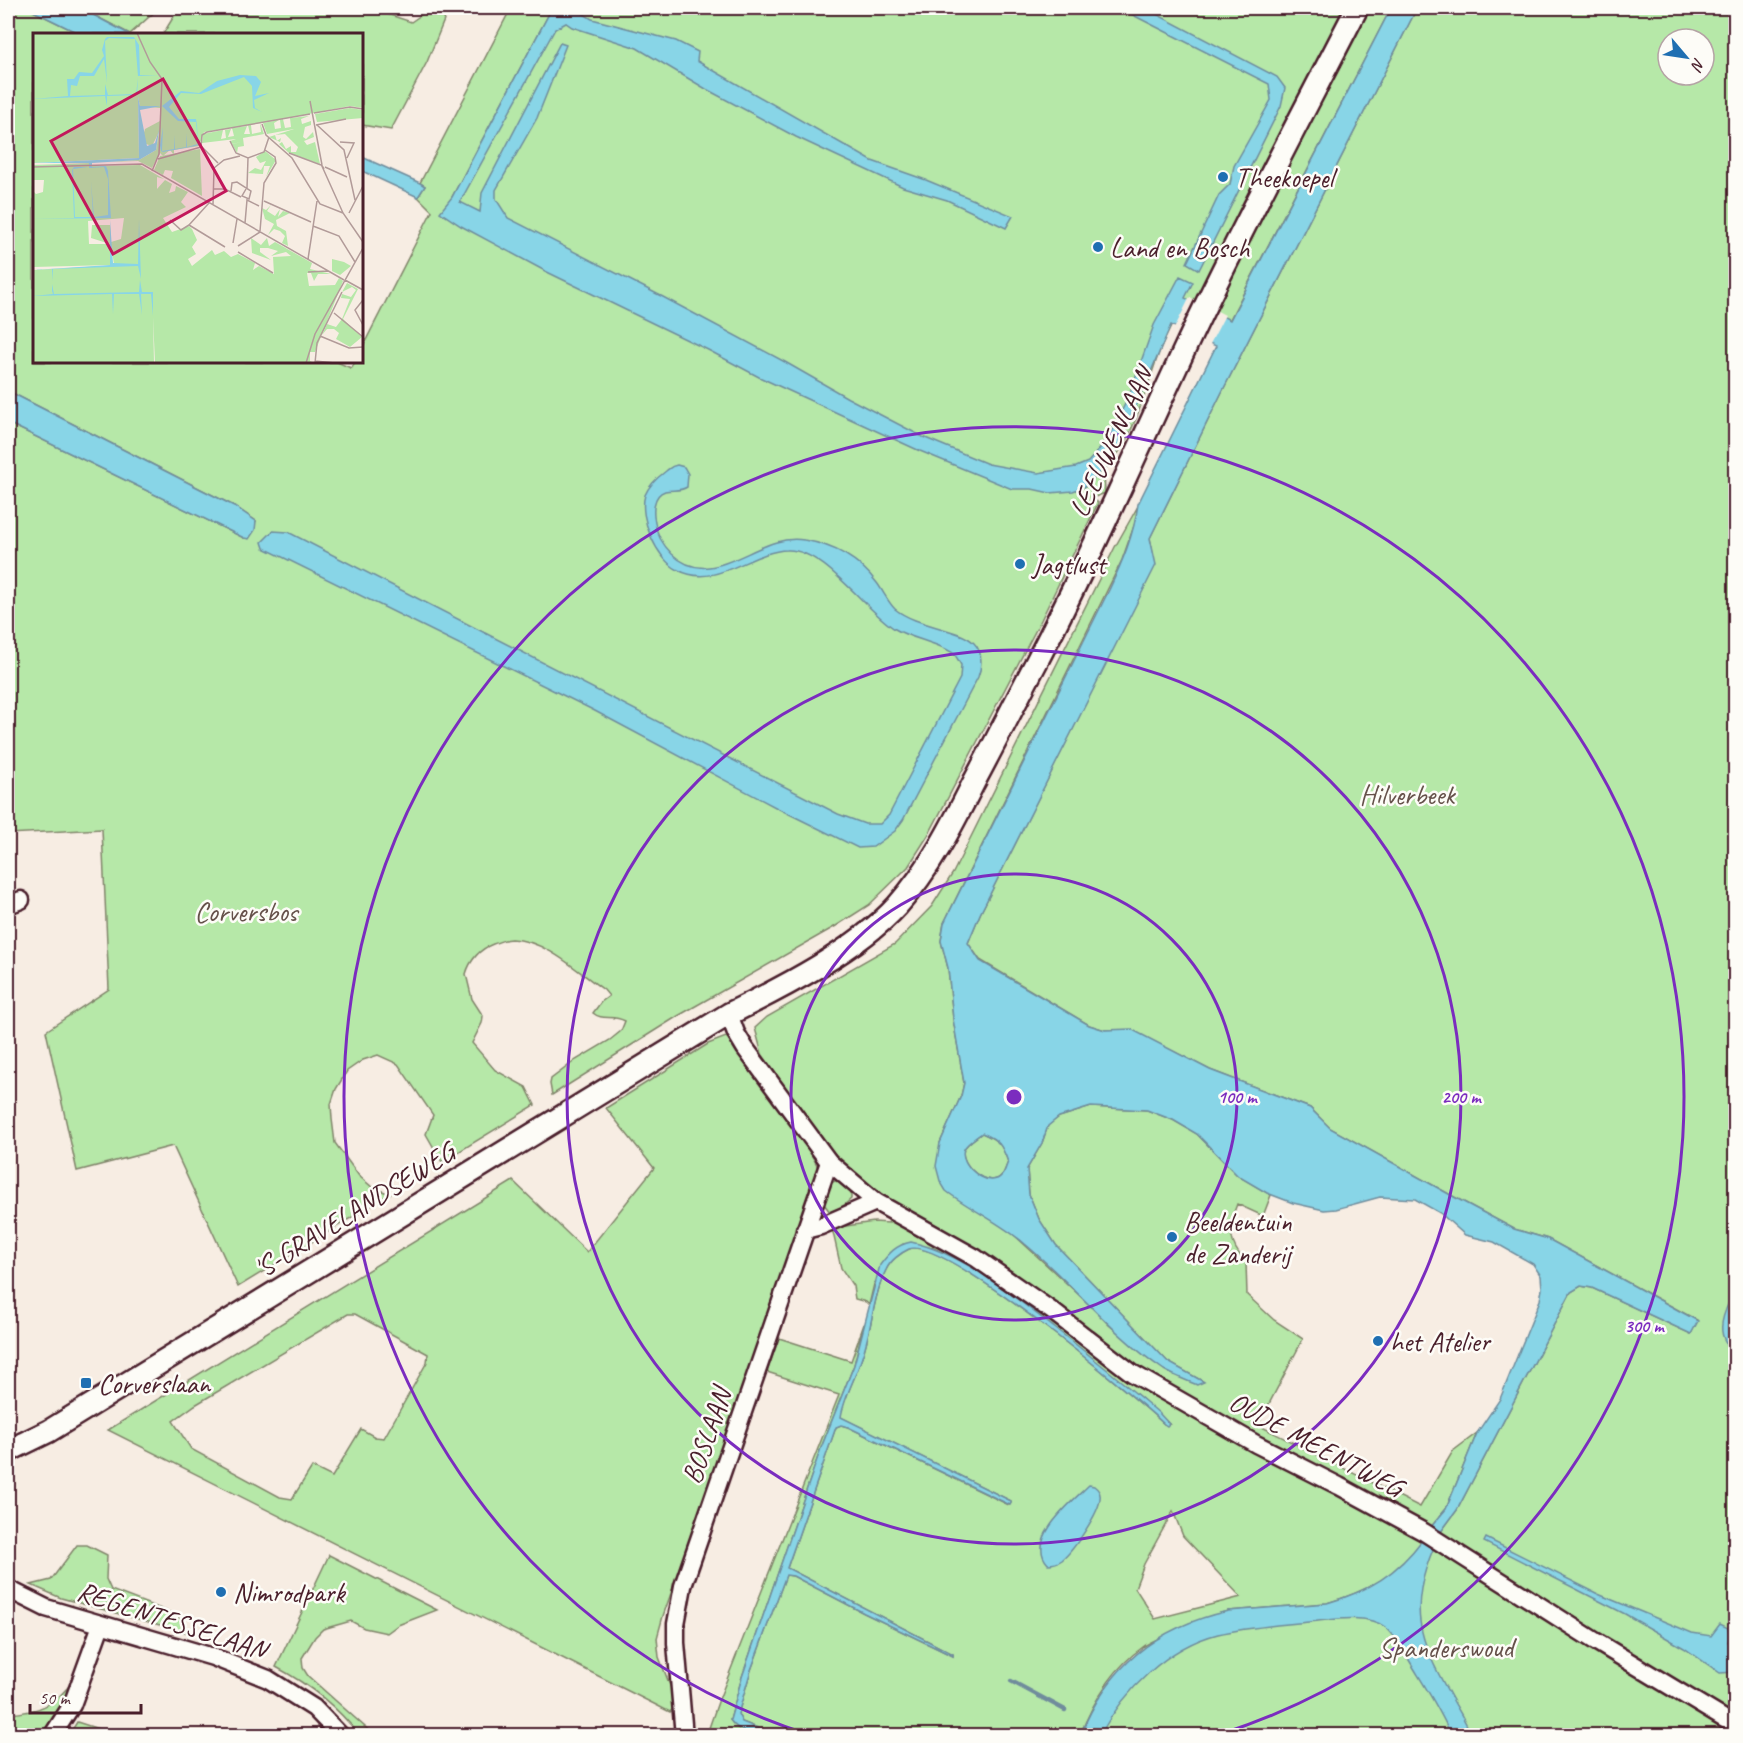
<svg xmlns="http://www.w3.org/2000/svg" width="1743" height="1743" font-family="Caveat,sans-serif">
<rect width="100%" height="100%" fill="#f7ede3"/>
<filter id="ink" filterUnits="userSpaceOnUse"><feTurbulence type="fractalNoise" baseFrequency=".0167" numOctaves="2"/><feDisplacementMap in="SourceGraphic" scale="12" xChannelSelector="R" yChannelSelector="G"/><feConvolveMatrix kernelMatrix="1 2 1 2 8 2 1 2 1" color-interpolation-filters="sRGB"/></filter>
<g filter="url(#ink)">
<g fill="#b6e8a8" stroke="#80846a" stroke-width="1.5" fill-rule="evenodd">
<path d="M 8,8 L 27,8 L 80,34 L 34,34 L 34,362 L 337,362 L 351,368 L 355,362 L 362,362 L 362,348 L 432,211 L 418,197 L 425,186 L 420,183 L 511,8 L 552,8 L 452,197 L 564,8 L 1391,8 L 1229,321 L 1185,298 C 1176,316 1167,334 1159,353 C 1145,390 1133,444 1104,470 L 1105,493 L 1093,498 L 1098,503 L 1041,620 L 929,834 L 908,867 L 869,905 L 836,926 L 678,1016 L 552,1095 L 550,1084 L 551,1079 L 576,1060 L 610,1040 L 621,1031 L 625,1021 C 613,1014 602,1021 593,1013 L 601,1002 L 609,996 L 604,990 C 577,971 546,940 511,939 C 505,939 499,942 493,944 C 480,949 470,960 466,974 L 472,999 L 483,1016 L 482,1023 L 472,1043 L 495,1070 L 526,1087 L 535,1105 L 442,1162 L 426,1134 L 433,1115 L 398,1064 L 378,1055 L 363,1060 L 347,1071 L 336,1089 L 331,1104 L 332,1119 L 335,1143 L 359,1176 L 372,1187 L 390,1194 L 238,1287 L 173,1146 L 77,1171 L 46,1031 L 109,989 L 102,829 L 8,834 L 8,423 L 244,538 L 256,521 L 234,506 L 8,391 Z"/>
<polygon points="80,8 159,8 130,34"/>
<polygon points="179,8 369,8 411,22 431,8 449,8 427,62 391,130 362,125 362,34 163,34"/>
<path d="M 1417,8 L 1735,8 L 1735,1735 L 1088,1735 L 1174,1635 L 1356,1602 L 1405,1567 L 1410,1557 C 1388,1581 1358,1594 1327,1603 L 1228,1611 C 1211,1615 1196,1622 1181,1629 C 1169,1635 1154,1639 1143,1647 C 1113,1668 1093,1702 1080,1735 L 775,1735 L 742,1722 L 738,1714 L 751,1670 L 786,1575 L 793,1576 L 864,1613 L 953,1656 L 953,1654 L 787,1568 L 836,1427 L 841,1425 L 848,1427 L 1009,1505 L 1011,1503 L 1011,1501 L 840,1417 C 844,1397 856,1377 862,1357 C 872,1329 873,1296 886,1270 C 890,1261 900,1253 909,1249 C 942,1235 1134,1396 1164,1424 L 1169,1424 L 1141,1398 L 985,1276 L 934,1248 L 903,1244 L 874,1284 L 869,1305 L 866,1302 L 855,1299 L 853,1286 L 841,1268 L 832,1228 L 874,1222 L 889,1223 L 883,1201 L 836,1159 L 762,1054 L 755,1028 L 767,1017 L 895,944 L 932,906 L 953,873 L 1115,547 L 1138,506 L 1135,523 L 1122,560 L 944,923 L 941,941 L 948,968 L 953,1019 L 964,1083 L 961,1096 L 940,1143 L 1012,1233 L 1090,1305 L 1109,1325 L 1165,1370 L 1204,1382 L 1168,1362 L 1056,1245 L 1039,1219 L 1029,1194 L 1027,1169 L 1042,1143 L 1048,1125 L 1059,1117 L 1091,1107 L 1147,1110 L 1173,1120 L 1197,1134 L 1238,1176 L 1271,1195 L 1263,1216 L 1237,1204 C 1228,1226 1228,1244 1246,1262 L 1247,1295 L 1274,1320 L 1303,1339 L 1258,1425 L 1420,1507 L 1453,1451 L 1477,1433 L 1446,1509 L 1430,1528 L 1440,1533 L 1457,1510 L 1571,1292 L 1581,1286 L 1592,1288 L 1691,1334 L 1697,1320 L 1548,1239 L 1514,1229 L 1456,1198 L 1330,1128 L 1310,1108 L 1210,1070 L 1131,1030 L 1105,1030 L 1089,1025 L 980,960 L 968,943 L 980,914 L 1155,565 L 1150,538 L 1222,392 ZM 1668,39 L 1704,39 L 1704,75 L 1668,75 ZM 1173,1511 L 1183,1536 L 1241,1597 L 1155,1619 L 1135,1588 L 1144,1564 Z"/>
<path d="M 726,1037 L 734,1042 L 800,1135 L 817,1165 L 818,1177 L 663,1616 L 657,1638 L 659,1657 L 677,1704 L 670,1712 L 108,1430 L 513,1181 L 587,1252 L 654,1168 L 606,1108 L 708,1044 ZM 348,1314 L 355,1314 L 428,1354 L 427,1362 L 384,1438 L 375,1437 L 361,1429 L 332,1477 L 312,1467 L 292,1499 L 280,1497 L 191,1449 L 173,1421 L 195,1405 Z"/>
<path d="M 982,1133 C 1000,1141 1002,1144 1008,1162 C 1006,1166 1005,1172 1002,1175 C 989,1191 958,1164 964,1149 C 967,1143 977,1137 982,1133 Z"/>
<polygon points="839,1179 851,1191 851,1199 842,1207 830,1212 824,1204 823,1187"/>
<polygon points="864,1324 854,1365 821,1448 742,1677 730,1720 734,1725 753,1735 711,1735 709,1728 718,1702 839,1395 767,1372 779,1338 851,1361"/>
<polygon points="77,1545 87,1545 107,1555 106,1579 111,1590 177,1615 189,1633 61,1598 31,1585 51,1580"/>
<path d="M 329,1555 L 437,1610 L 398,1625 L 387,1633 L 364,1628 L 351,1621 L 323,1629 L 315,1637 L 302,1658 L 303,1668 L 308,1676 L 374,1735 L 359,1735 C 337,1706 308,1684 276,1667 Z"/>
<path d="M 75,1678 L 63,1712 L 47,1735 L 8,1736 L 8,1714 C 40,1712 56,1705 75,1678 Z"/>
<polygon points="77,1722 117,1735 69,1735"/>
</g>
<g fill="#88d5e7" stroke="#6f8c9c" stroke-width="1.5" fill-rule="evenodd">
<polygon points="27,8 80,8 129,34 80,34"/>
<path d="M 552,8 L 574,8 L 592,19 L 676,41 L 698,52 L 697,61 L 872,161 L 926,180 L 1013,216 L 1006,228 L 947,200 L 903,187 L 796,137 L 706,89 L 637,48 L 572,27 L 566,23 L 555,29 L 460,202 L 480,212 L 482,193 L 560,43 L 566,45 L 537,118 L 496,190 L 496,199 L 508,218 L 663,297 L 785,362 L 848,398 L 923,437 L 988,464 L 1038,473 L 1076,467 L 1088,462 L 1098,451 L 1111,432 L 1128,398 L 1154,325 L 1180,276 L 1193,282 L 1185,298 L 1230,320 L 1391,8 L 1417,8 L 1222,392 L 1150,538 L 1156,565 L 980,914 L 968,943 L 980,961 L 1089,1025 L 1105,1030 L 1131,1029 L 1210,1070 L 1310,1108 L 1330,1128 L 1456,1198 L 1514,1229 L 1548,1239 L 1698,1321 L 1691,1334 L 1592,1288 L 1581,1286 L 1571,1292 L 1457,1510 L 1440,1533 L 1430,1528 L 1446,1509 L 1477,1433 L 1500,1399 L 1540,1300 L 1542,1289 L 1541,1276 L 1533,1264 L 1494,1242 L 1465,1235 L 1440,1213 L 1415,1199 L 1380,1197 L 1336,1209 L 1324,1210 L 1293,1203 L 1267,1193 L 1238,1176 L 1197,1134 L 1173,1120 L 1147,1110 L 1091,1107 L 1059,1117 L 1048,1126 L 1042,1143 L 1027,1169 L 1029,1194 L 1039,1219 L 1056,1245 L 1168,1362 L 1204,1382 L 1197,1385 C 1186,1380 1174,1376 1164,1370 C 1112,1335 1073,1284 1025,1244 C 1001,1223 971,1210 946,1191 L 940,1181 L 936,1166 L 940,1143 L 961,1096 L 964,1083 L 953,1019 L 948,968 L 941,941 L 944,923 L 1109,590 C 1122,562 1134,535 1138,504 L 1216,346 L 1171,325 L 1117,450 L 1103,469 L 1086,486 L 1073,491 L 1050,493 L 1032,489 L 1012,489 L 920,451 L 759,377 L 708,350 L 545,271 L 461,226 L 440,212 L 452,197 ZM 982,1133 C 999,1140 1002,1145 1008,1162 C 1006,1166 1005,1172 1002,1175 C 989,1191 958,1164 964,1149 C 967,1143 977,1137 982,1133 Z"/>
<polygon points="1119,8 1145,8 1277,77 1285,88 1281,106 1199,270 1187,263 1219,195 1230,184 1234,166 1271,100 1269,84"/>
<polygon points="362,157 420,183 425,186 418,197 362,171"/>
<polygon points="8,391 234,506 256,521 255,530 249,539 244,538 8,423"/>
<path d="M 677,465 L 684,467 L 688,474 L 687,487 C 679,492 673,489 665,491 C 652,495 653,513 655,523 C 657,536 663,545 672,554 C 714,594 758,531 804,540 C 833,545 859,559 877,583 C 883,591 888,602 895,609 C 917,627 959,628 974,643 C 983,652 982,667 978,677 L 903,820 L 895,831 L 873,847 L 858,848 L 779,809 L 593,710 L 264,548 L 262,542 L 273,531 L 288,532 L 838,814 L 865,824 L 880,824 L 889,815 L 902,790 L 960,678 L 961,665 C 959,662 957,657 954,654 C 940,643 911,639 895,629 C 866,611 823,548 787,550 C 750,551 716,590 678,570 C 657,560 638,517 645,495 C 649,485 658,477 666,471 C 670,468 671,466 677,465 Z"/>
<path d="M 911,1242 C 965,1254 1012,1295 1056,1329 C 1091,1356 1125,1384 1159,1413 L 1169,1424 L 1167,1426 L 1164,1424 C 1134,1396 942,1235 909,1249 C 900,1253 890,1261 886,1270 C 873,1296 872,1329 862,1357 C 856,1377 844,1397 841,1417 L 1011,1501 L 1011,1503 L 1010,1505 L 848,1427 L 841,1425 L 836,1427 L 787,1568 L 953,1654 L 953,1656 L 864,1613 L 793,1576 L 786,1575 L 751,1670 L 738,1714 L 742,1722 L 775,1735 C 759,1736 740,1735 730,1720 L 742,1677 L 821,1448 L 854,1365 L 880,1265 C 889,1253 896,1245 911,1242 Z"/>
<path d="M 1735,1290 L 1735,1351 C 1711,1336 1725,1309 1735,1290 Z"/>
<path d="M 1089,1485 L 1094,1486 C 1098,1489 1101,1493 1100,1498 C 1100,1512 1073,1551 1062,1560 C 1058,1563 1053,1564 1048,1564 C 1025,1539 1072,1502 1089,1485 Z"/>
<polygon points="1486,1538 1598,1594 1692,1633 1711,1636 1720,1624 1728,1628 1730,1635 1728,1642 1735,1647 1735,1672 1720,1673 1684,1648 1625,1614 1484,1542"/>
<path d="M 1423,1539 L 1434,1547 C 1408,1609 1418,1638 1450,1695 C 1457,1708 1466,1721 1471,1735 L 1451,1735 C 1440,1709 1424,1685 1409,1660 C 1402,1649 1396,1635 1385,1627 C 1366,1613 1331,1620 1309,1622 C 1279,1625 1248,1627 1218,1634 C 1167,1647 1125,1690 1100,1735 L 1080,1736 C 1107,1667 1156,1627 1228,1611 L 1327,1603 C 1369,1591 1397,1574 1423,1539 Z"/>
</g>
<g fill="#f7ede3">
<polygon points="1190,297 1197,301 1181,333 1174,329"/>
<polygon points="1200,302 1225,315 1209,346 1183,334"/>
</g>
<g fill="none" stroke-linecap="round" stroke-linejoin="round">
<polyline stroke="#6f8c9c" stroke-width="4.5" points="1011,1681 1065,1710"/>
<g stroke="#4a1f2b" stroke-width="21">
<g id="minor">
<polyline points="8,905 21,900"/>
<polyline points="729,1014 736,1033 745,1048 829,1162 876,1202 976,1258 1052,1311 1132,1373 1256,1444 1339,1486 1424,1532 1595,1641 1736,1726"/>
<polyline points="805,1230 821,1226 876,1202"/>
<polyline points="8,1589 46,1608 213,1657 268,1679 314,1708 341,1736"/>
<polyline points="52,1736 72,1705 101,1625"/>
<polyline points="684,1736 676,1643 676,1624 683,1586 829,1162"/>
</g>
</g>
<g stroke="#4a1f2b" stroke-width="26">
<path id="tertiary" d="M 8,1451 L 49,1431 L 729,1014 C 782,988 858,949 897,906 C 930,869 952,826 974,782 C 995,743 1015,703 1036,663 C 1090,559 1137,451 1187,344 C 1240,231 1300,119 1357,8"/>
</g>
<use href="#minor" stroke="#fdfcf7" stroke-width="16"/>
<use href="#tertiary" stroke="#fdfcf7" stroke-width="21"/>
</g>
</g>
<g fill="none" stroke="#7b2cbf" stroke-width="3">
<circle cx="1014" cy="1097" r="223"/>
<circle cx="1014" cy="1097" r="447"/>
<path d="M807 1734A670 670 0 1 1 1221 1734"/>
</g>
<g fill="#1f6fb2" stroke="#fdfcf7" stroke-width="2">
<circle cx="1223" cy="177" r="6"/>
<circle cx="1098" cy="247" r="6"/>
<circle cx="1020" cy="564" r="6"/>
<circle cx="1172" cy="1237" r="6"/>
<circle cx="1378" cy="1341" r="6"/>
<rect x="80" y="1377" width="12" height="12" rx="3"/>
<circle cx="221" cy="1592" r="6"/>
</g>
<g text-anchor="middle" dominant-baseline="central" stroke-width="5" stroke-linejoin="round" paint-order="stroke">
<g font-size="28" fill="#4a1f2b" stroke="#fdfcf7" text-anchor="start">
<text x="1235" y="177">Theekoepel</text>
<text x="1110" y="247">Land en Bosch</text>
<text x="1032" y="564">Jagtlust</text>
<text x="1184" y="1221">Beeldentuin<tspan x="1184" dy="32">de Zanderij</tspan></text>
<text x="1390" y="1341">het Atelier</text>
<text x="98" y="1383">Corverslaan</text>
<text x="233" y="1592">Nimrodpark</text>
</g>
<g font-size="28" fill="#4a1f2b" stroke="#fdfcf7">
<text transform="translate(1111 442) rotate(-65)">LEEUWENLAAN</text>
<text transform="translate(354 1210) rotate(-32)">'S-GRAVELANDSEWEG</text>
<text transform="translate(706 1436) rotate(-71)">BOSLAAN</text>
<text transform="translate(1316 1444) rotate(28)">OUDE MEENTWEG</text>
<text transform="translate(172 1620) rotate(18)">REGENTESSELAAN</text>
</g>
<g font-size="28" fill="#65514a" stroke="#fdfcf7">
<text x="1407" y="794">Hilverbeek</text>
<text x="246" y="911">Corversbos</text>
<text x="1446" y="1647">Spanderswoud</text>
</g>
</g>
<g transform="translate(33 33)">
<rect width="330" height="330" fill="#f7ede3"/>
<path d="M 0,0 L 330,0 L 330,75 L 317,73 L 250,86 L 252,95 L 258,94 L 257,85 L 276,83 L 268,86 L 269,91 L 278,88 L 278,92 L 272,94 L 270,104 L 273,106 L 280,99 L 281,104 L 271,108 L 274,112 L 282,109 L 287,131 L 256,120 L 246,111 L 249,109 L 253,116 L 258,113 L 258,119 L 263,119 L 265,114 L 252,101 L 242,102 L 244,108 L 248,105 L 247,109 L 236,104 L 261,96 L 234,101 L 230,90 L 246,87 L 241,90 L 242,96 L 248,95 L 247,87 L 171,99 L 166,113 L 141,117 L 141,122 L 137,117 L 130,123 L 127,120 L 119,135 L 105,128 L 72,129 L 106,127 L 123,117 L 126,99 L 119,113 L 113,111 L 110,103 L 112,96 L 127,88 L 127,75 L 107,73 L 105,64 L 106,125 L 0,130 ZM 317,75 L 330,77 L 330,85 L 284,89 L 282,81 ZM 227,90 L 231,101 L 210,105 L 211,113 L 205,114 L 204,120 L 199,111 L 209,109 L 198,111 L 197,108 L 203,106 L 169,110 L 170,101 L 190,97 L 188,106 L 193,105 L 192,97 L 198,96 L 195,104 L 201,103 L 199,95 L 214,93 L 211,101 L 217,101 L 215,92 L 218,92 L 219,101 L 228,99 ZM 167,116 L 169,163 L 138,145 L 140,138 L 132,137 L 130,142 L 121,137 L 127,123 ZM 232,118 L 243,127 L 233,144 L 237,133 L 231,133 L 230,141 L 215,140 L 222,135 L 228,137 L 233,128 L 227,130 L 223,124 ZM 57,130 L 57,133 L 107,132 L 131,146 L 124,144 L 124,156 L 132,147 L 139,151 L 136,160 L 142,158 L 143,153 L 155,159 L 148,169 L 153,174 L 130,185 L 139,199 L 156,193 L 159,196 L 164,207 L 159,214 L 163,221 L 155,226 L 159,233 L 179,217 L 182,222 L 191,218 L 198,224 L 205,221 L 222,230 L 220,237 L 226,233 L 241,241 L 240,224 L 258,223 L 253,219 L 238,223 L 245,218 L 235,215 L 227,215 L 227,219 L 238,227 L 219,220 L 218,205 L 228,212 L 234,205 L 236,213 L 242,209 L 279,230 L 277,236 L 298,241 L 285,241 L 281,248 L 278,240 L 274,240 L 276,253 L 302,252 L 306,245 L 310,248 L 282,319 L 277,319 L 277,328 L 281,330 L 122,330 L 120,284 L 121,330 L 0,330 L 0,237 L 105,231 L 81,231 L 78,212 L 77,232 L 0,234 L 0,158 L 3,161 L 10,159 L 11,147 L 0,147 L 0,132 ZM 91,185 L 88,206 L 78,209 L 77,192 L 59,192 L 58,205 L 77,211 L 56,211 L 55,188 ZM 238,172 L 234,178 L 242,183 L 247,176 L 245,184 L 250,178 L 257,180 L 243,187 L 244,193 L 253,198 L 255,213 L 249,210 L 252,203 L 247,198 L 241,196 L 235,202 L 241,191 L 232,186 L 229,175 L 233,177 ZM 299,226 L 311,229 L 318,233 L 307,242 L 299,238 ZM 314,250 L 325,256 L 310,286 L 329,304 L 317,314 L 303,306 L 306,300 L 301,296 L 294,296 L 289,302 L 294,291 L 303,294 L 309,286 L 317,266 L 308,265 L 309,261 L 318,264 L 323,257 L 319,254 L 309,259 Z" fill="#b6e8a8" fill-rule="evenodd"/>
<path d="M 74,4 L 101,4 L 106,12 L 107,42 L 125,42 L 105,43 L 102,6 L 76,5 L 72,8 L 74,50 L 71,26 L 61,43 L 47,43 L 44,53 L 38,52 L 37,63 L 72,62 L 72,51 L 75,62 L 103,61 L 105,45 L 104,62 L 74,63 L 74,73 L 72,63 L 0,66 L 35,63 L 34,46 L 41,46 L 46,39 L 59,40 L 71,23 L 69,17 L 72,6 ZM 207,42 L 223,43 L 228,49 L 222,63 L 236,60 L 221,67 L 222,75 L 229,79 L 220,75 L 219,53 L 211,44 L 168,61 L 148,60 L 136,74 L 146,86 L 163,86 L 164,92 L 165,112 L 162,113 L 130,119 L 128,118 L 127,112 L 130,94 L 129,118 L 141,116 L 141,102 L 142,116 L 153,114 L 153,100 L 154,114 L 165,111 L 163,89 L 145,88 L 129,73 L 148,58 L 166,60 L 184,48 ZM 105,64 L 107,73 L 128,73 L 107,77 L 114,113 L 122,110 L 126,97 L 123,117 L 106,127 L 59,130 L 59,134 L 73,133 L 75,138 L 78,185 L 0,186 L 41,185 L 39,137 L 41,134 L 55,134 L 40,136 L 42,184 L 60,184 L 58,148 L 61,184 L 75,182 L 75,146 L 71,134 L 56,135 L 56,130 L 0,130 L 106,125 ZM 106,186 L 108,246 L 105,233 L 20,236 L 19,248 L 19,236 L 0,237 L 77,232 L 77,187 L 80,230 L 105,231 ZM 107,247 L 109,259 L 120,259 L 120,283 L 118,261 L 108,261 L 109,282 L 106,261 L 81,261 L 80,281 L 79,261 L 0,263 L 20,261 L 19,258 L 19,251 L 21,261 L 106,259 Z" fill="#88d5e7"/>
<path fill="none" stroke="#b29b99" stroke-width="1.5" d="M 104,0 L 117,29 L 129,46 L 126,121 L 119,138M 277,68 L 289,132M 281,80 L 317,74 L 330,76M 229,91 L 233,102 L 259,125 L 287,171 L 310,180M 283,92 L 313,86M 284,92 L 311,117 L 322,167M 197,108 L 203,120 L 215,125 L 231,119 L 236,104M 307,109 L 321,110 L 314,125M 168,114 L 169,102 L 174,99 L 277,81M 169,114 L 185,130M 256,120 L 288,132M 125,126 L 168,114M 0,134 L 109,131 L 311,247M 292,134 L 314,144M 291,136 L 288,131 L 310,180 L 330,209M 214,155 L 215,125M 181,156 L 192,156 L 208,164M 198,158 L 199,150 L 204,149 L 218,158 L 216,166 L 209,163 L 213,156M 231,168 L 278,189M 180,172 L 181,135 L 191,127 L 207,123M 316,180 L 330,153M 137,187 L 148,197 L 156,192M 212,190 L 214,167 L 226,173M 156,192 L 192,214M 156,192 L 176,170M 280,193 L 306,203 L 322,229M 227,198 L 231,150 L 243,130 L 242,124 L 232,117M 200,210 L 204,186M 205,213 L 227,199M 205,219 L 240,240M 275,226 L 284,168M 275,239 L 295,238M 312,247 L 330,257M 330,267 L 322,277 L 330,292M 301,280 L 330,304M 287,303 L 316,315 L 330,314M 282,328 L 302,330M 273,330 L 282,301 L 330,215M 282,330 L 284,310 L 309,259"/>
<path fill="#c2185b" fill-opacity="0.15" stroke="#c2185b" stroke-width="3" d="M 130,46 L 193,158 L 80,221 L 18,108 Z"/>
<rect width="330" height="330" fill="none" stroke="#4a1f2b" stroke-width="3"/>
</g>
<circle cx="1014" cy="1097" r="9" fill="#7b2cbf" stroke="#fdfcf7" stroke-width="3"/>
<g font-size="18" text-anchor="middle" font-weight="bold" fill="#7b2cbf" stroke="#fdfcf7" stroke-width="5" stroke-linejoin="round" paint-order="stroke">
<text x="1237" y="1103">100 m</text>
<text x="1461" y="1103">200 m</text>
<text x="1644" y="1332">300 m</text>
</g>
<rect width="1743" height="1743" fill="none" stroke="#fdfcf7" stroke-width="30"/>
<rect x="15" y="15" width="1713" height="1713" fill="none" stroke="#4a1f2b" stroke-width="2" filter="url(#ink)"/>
<g transform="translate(1686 57) rotate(119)"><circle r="28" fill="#fdfcf7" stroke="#b5a4a5" stroke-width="1.5"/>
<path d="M0-4.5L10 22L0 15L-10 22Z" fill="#1f6fb2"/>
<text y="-9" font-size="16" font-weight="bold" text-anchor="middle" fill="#4a1f2b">N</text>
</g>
<path d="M30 1704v9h111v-9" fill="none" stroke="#4a1f2b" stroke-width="3"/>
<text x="39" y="1704" font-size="18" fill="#4a1f2b" stroke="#fdfcf7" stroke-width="4.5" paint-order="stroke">50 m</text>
</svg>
